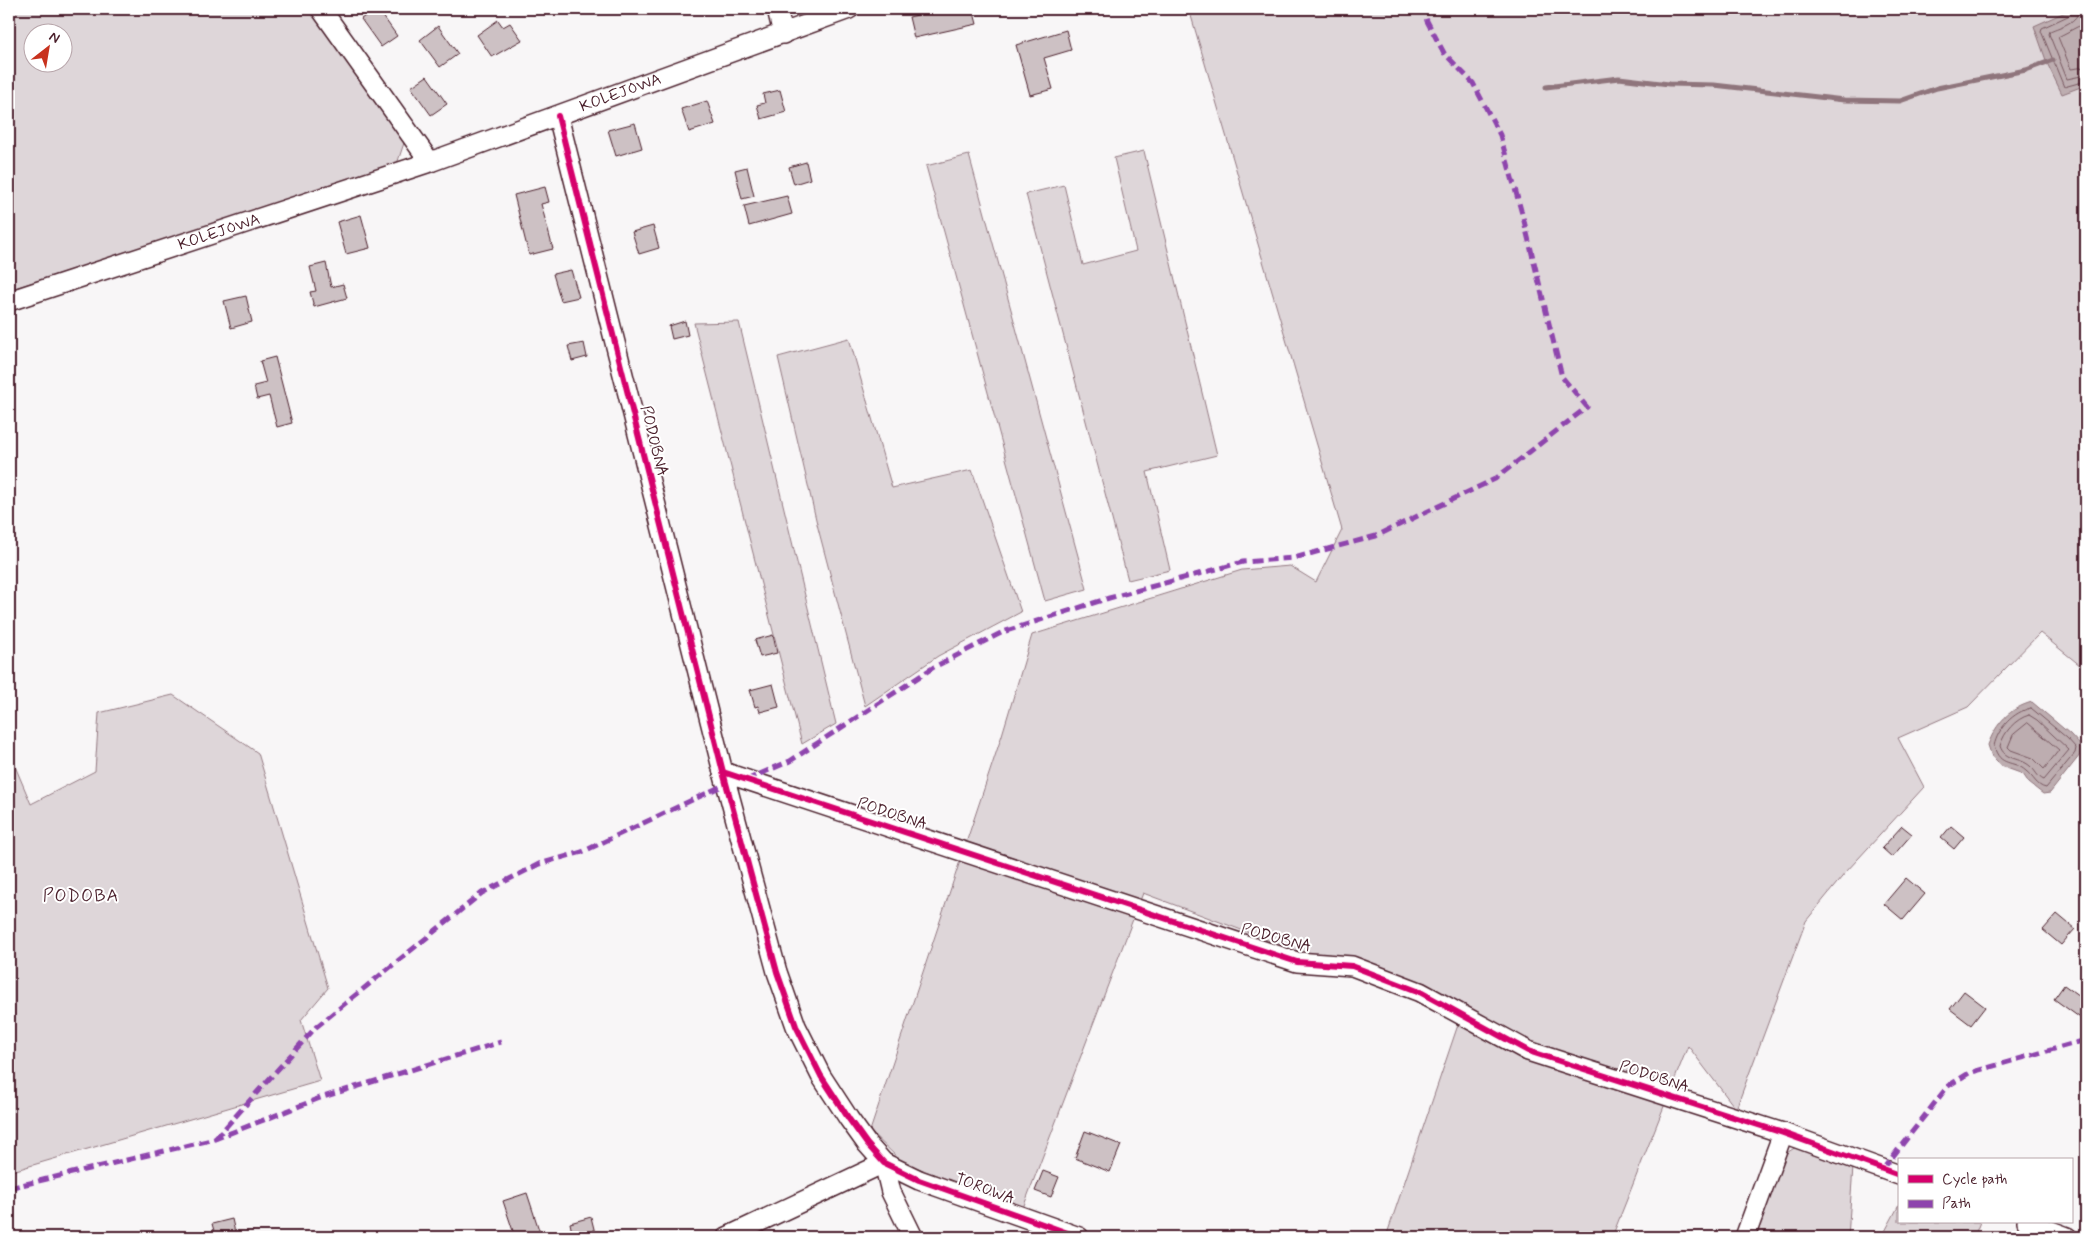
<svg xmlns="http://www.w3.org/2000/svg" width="2095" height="1246" font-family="Mynerve,sans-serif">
<rect width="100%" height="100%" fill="#f8f6f7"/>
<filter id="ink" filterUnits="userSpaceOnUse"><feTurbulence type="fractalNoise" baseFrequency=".02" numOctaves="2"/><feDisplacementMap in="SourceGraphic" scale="10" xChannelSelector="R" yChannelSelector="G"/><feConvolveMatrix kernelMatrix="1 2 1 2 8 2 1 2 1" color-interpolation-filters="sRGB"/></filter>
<g filter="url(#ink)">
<g fill="#ded6d9" stroke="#947a82" fill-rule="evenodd">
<path d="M 9,9 L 312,9 L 405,140 L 397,164 L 9,290 ZM 32,32 L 62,32 L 62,62 L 32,62 Z"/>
<polygon points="1189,9 2086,9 2086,670 2040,633 1968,707 1898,738 1924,787 1846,872 1806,921 1736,1109 1688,1046 1612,1237 1393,1237 1387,1234 1462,1013 1143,893 1023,1208 902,1162 870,1131 1002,735 1032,635 1242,570 1290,566 1316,582 1342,530"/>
<polygon points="1144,151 1217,455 1147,472 1170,570 1128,580 1026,194 1064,185 1083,265 1136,251 1114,158"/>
<polygon points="969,155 1087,589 1045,601 926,166"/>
<polygon points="739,322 836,724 802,744 694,323"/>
<polygon points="849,338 892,488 972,470 1021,612 938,656 865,706 818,528 778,357"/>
<polygon points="173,695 258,753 328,988 301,1020 320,1081 9,1172 9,752 31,804 95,771 99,713"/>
<polygon points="1799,1145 1853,1167 1848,1237 1752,1237 1782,1156"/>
<polygon points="1899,1205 1899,1222 1980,1222 1974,1237 1882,1237"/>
</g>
<g fill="#bdadb0" stroke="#8f747b">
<polygon points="2072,9 2086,9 2086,85 2062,94 2047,63 2034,26"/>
<path d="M 2032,702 L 2070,734 L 2081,746 L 2080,755 L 2050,793 L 2043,794 L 2029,783 L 2023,774 L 2001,766 L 1992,757 L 1988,745 C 1996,723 2010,708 2032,702 Z"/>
</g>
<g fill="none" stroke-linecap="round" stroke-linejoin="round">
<g stroke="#785860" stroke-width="1">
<polyline points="2073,9 2070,15 2042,28 2041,31 2064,87 2086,81"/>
<path d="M 2079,9 C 2078,23 2061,26 2050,31 L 2049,34 L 2067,79 L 2086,75"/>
<polyline points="2086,14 2079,26 2058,37 2071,69 2086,67"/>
<path d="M 2031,708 L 2067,738 L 2076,748 L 2075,753 L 2046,788 C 2036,786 2034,777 2026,771 C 2013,759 2000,768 1994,746 C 1998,728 2013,712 2031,708 Z"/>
<path d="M 2029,715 L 2037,720 L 2069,750 L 2044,780 C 2037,777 2036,771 2030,766 C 2020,757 2005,761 2000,746 C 2004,732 2015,719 2029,715 Z"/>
<polygon points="2028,723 2059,750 2044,769 2033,758 2011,750 2008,747 2013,735"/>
</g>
<polyline stroke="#8f747b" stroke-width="5" points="1546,87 1619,78 1669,84 1714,85 1844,100 1900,101 1937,88 2026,70 2053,60"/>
</g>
<g fill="#cdc1c4" stroke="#4a1f2b">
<polygon points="375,9 378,9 397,36 381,47 361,19"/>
<polygon points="944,9 973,9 977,24 914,38 909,17"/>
<polygon points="498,20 503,27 510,23 522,40 492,57 477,35"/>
<polygon points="438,26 458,54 440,67 420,40"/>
<polygon points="1066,30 1071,50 1044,58 1053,89 1030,95 1016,45"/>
<polygon points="427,76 447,104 431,115 411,87"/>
<polygon points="780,90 786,112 761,119 757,105 765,103 763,94"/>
<polygon points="707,101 715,124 689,132 681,109"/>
<polygon points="635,123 642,148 616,156 608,130"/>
<polygon points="806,162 810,179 794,184 789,167"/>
<polygon points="747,167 754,196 742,199 735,170"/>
<polygon points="545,187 549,202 541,204 553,249 529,255 514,195"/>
<polygon points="787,196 792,214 749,226 744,206"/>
<polygon points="361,215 370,248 346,254 337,222"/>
<polygon points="653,226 659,248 639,254 632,232"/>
<polygon points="326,263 331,287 343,284 347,298 314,307 310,292 316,291 310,267"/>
<polygon points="571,270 579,297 561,301 553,274"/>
<polygon points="246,296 252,322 231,328 224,301"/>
<polygon points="685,321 688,335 672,339 669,326"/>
<polygon points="584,343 587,357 572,361 568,346"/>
<polygon points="275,357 292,423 277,427 269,396 257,399 254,386 266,383 260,361"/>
<polygon points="773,635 777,653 760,657 755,640"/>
<polygon points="773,684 779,707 760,712 758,706 755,707 750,690"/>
<polygon points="1902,826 1912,834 1892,857 1882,848"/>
<polygon points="1951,826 1964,837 1954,849 1941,838"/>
<polygon points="1906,878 1925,894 1903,920 1884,904"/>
<polygon points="2057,914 2075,929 2061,945 2043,930"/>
<polygon points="2064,985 2086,1001 2086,1022 2054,999"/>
<polygon points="1964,991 1985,1007 1971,1025 1950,1009"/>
<polygon points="1085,1131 1121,1145 1110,1172 1075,1158"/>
<polygon points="1043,1171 1059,1177 1051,1197 1035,1191"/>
<polygon points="527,1193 540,1233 527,1237 515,1237 503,1201"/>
<polygon points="591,1217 596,1237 573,1237 570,1223"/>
<polygon points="232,1219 236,1237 216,1237 212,1224"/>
</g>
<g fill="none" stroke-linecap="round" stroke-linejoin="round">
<g stroke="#4a1f2b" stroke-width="22">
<g id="minor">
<polyline points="321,9 430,162"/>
<polyline points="777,9 783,34"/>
<polyline points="558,116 723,772 777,972 796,1026 821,1076 849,1119 867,1144 884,1163 919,1180 1079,1237"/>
<path id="s1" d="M 9,301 L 430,162 L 849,9"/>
<polyline points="723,772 1297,962 1352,966 1420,992 1528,1051 1783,1133 1899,1175"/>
<polyline points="884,1163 891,1192 913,1237"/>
<polyline points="2027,1222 2067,1237"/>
<polyline points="727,1237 884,1163"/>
<polyline points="1745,1237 1783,1133"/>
</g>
</g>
<use href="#minor" stroke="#fff" stroke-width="19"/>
<g stroke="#8e44ad" stroke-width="5" stroke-dasharray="10 5" stroke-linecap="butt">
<polyline points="746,780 790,761 934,667 1003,632 1109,598 1243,562 1294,558 1376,536 1495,479 1587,407 1562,377 1524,221 1500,135 1473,83 1444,53 1427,21 1423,9"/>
<polyline points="215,1139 316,1027 482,893 539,864 582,852 726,784"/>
<polyline points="1883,1169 1948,1086 1969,1073 2086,1040"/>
<polyline points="9,1188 215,1139 320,1098 501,1042"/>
</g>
<g stroke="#fff" stroke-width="9">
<g id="cycleway">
<polyline points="558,116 723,772 777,972 796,1026 821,1076 849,1119 867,1144 884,1163 919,1180 1079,1237"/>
<polyline points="723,772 1297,962 1352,966 1420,992 1528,1051 1783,1133 1899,1175"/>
</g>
</g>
<use href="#cycleway" stroke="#d6006c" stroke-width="6"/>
</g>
</g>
<g text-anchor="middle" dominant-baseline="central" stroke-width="4" stroke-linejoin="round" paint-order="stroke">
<g font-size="16" fill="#4a1f2b" stroke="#fff">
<text stroke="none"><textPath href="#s1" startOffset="646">KOLEJOWA</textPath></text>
<text stroke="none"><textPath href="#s1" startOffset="221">KOLEJOWA</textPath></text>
<text transform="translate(654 441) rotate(76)">PODOBNA</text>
<text transform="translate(892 814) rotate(18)">PODOBNA</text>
<text transform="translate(1276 938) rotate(15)">PODOBNA</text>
<text transform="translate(1654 1077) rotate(18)">PODOBNA</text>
<text transform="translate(985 1189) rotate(20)">TOROWA</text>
</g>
<g font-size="18" letter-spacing="1" fill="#4a1f2b" stroke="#fff">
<text x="81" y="896">PODOBA</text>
</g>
</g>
<rect width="2095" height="1246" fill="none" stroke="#fff" stroke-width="30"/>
<rect x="15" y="15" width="2065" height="1216" fill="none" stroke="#4a1f2b" stroke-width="2" filter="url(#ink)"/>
<rect x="1898" y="1158" width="175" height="65" fill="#ffffff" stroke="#b7a5aa"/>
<rect x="1908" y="1175" width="25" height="8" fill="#d6006c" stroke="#b7a5aa"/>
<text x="1942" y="1184" font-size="15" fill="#4a1f2b">Cycle path</text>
<rect x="1908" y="1200" width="25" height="8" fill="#8e44ad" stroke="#b7a5aa"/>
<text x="1942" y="1208" font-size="15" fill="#4a1f2b">Path</text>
<g transform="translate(48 48) rotate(31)"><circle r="24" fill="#ffffff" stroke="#b7a5aa"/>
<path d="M0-4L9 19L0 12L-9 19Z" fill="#c8321e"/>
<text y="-8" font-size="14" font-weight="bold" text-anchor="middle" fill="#4a1f2b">N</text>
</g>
</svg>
